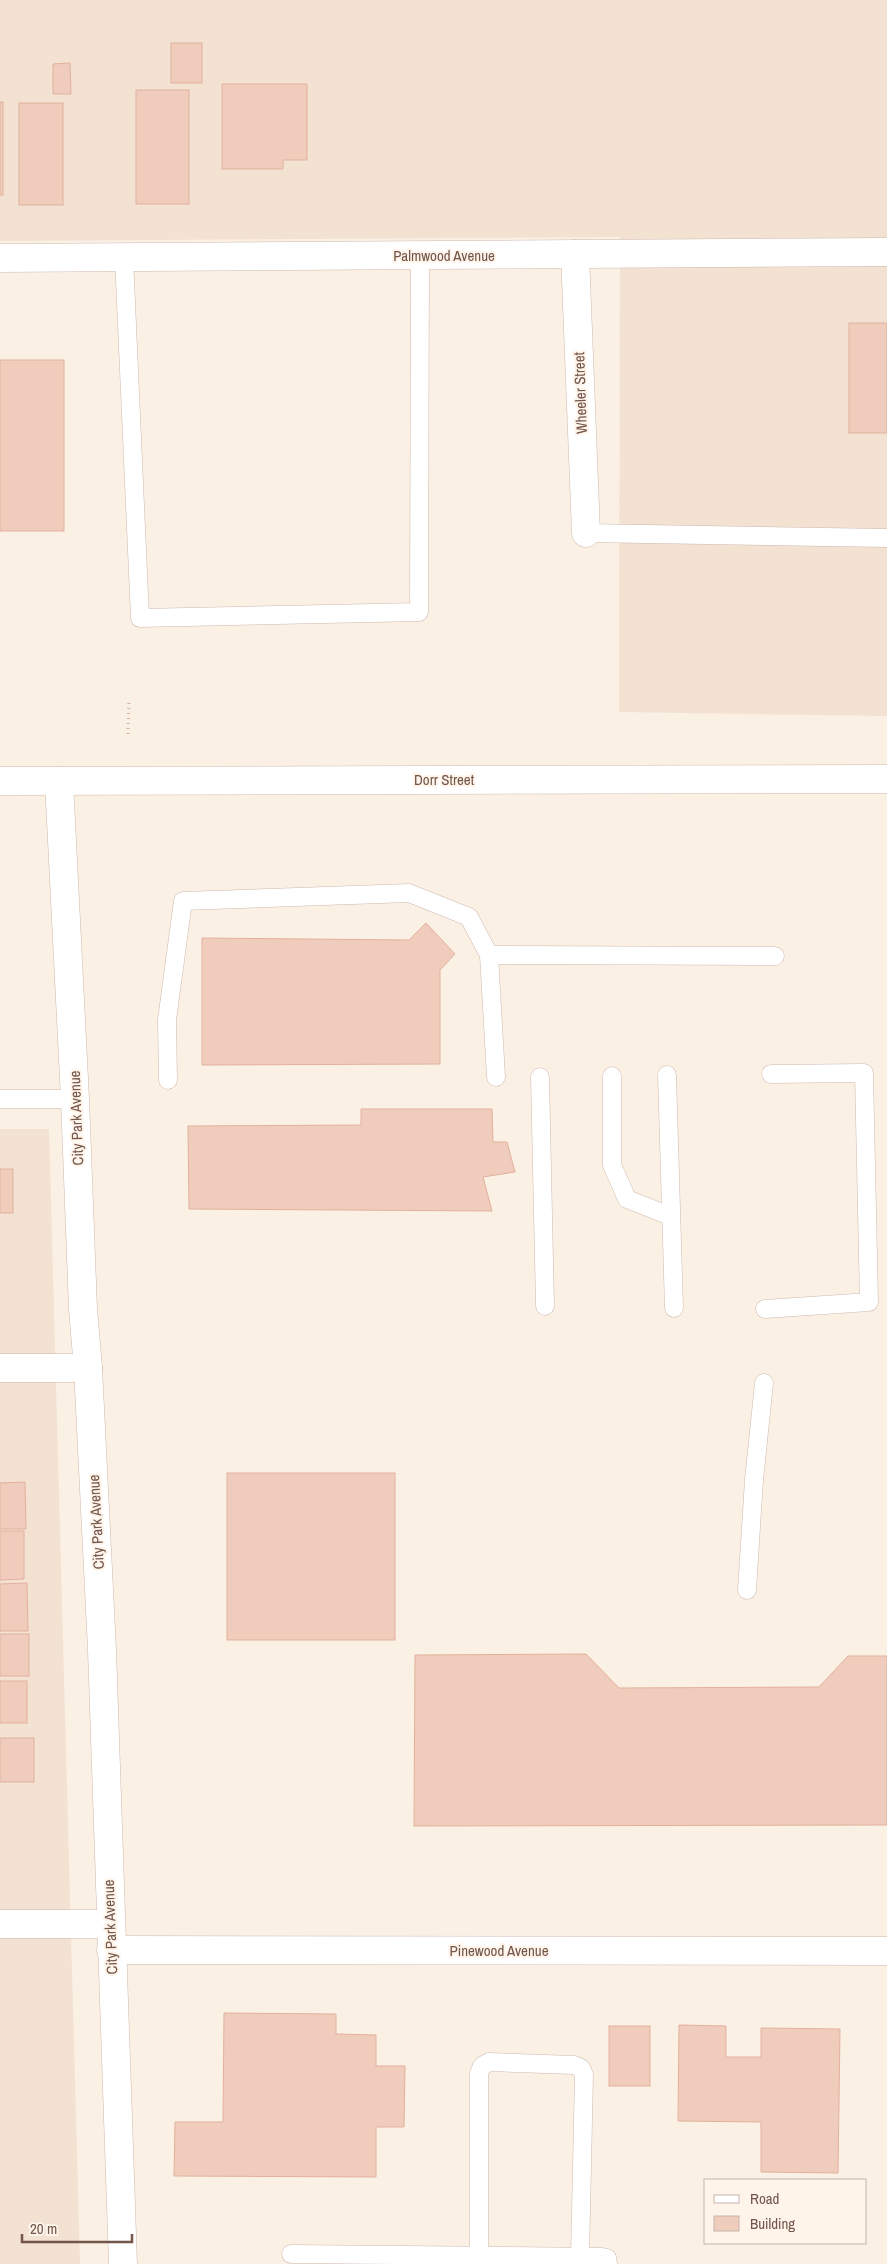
<svg xmlns="http://www.w3.org/2000/svg" width="887" height="2264" font-family="'Archivo Narrow',sans-serif">
<rect width="100%" height="100%" fill="#fbf0e4"/>
<g fill="#f3e1d2">
<polygon points="0,0 887,0 887,716 619,712 620,237 0,241"/>
<polygon points="0,1129 49,1129 80,2264 0,2264"/>
</g>
<g fill="#f0ccbc" stroke="#e2b19d">
<rect x="171" y="43" width="31" height="40"/>
<polygon points="70,63 71,94 53,94 53,64"/>
<polygon points="222,84 307,84 307,160 283,160 283,169 222,169"/>
<rect x="136" y="90" width="53" height="114"/>
<rect x="0" y="102" width="3" height="93"/>
<rect x="19" y="103" width="44" height="102"/>
<rect x="849" y="323" width="38" height="110"/>
<rect x="0" y="360" width="64" height="171"/>
<polygon points="426,923 455,954 440,970 440,1064 202,1065 202,938 409,940"/>
<polygon points="361,1109 492,1109 493,1142 507,1142 515,1172 483,1177 492,1211 189,1209 188,1126 361,1125"/>
<rect x="0" y="1169" width="13" height="44"/>
<rect x="227" y="1473" width="168" height="167"/>
<polygon points="25,1482 26,1529 0,1529 0,1483"/>
<polygon points="0,1531 24,1531 24,1579 0,1580"/>
<polygon points="27,1583 28,1631 0,1631 0,1584"/>
<rect x="0" y="1634" width="29" height="42"/>
<polygon points="586,1654 619,1688 819,1687 848,1656 887,1656 887,1825 414,1826 415,1655"/>
<rect x="0" y="1681" width="27" height="42"/>
<rect x="0" y="1738" width="34" height="44"/>
<polygon points="224,2013 336,2014 336,2034 376,2035 376,2066 405,2066 404,2127 376,2127 376,2177 174,2176 175,2122 223,2122"/>
<polygon points="679,2025 726,2026 726,2057 761,2057 761,2028 840,2029 838,2173 761,2172 761,2122 678,2121"/>
<rect x="609" y="2026" width="41" height="60"/>
</g>
<g fill="none" stroke-linecap="round" stroke-linejoin="round">
<g stroke="#cfb9ae" stroke-width="19">
<g id="lane">
<polyline points="124,257 140,618 419,612 420,256"/>
<polyline points="586,533 887,538"/>
<polyline points="667,1075 674,1308"/>
<polyline points="612,1076 612,1165 627,1199 670,1216"/>
<polyline points="496,1077 489,955 775,956"/>
<polyline points="540,1077 545,1306"/>
<polyline points="168,1080 167,1020 183,901 409,893 469,917 489,955"/>
<polyline points="0,1099 75,1099"/>
<polyline points="765,1309 869,1302 864,1073 771,1074"/>
<polyline points="747,1590 754,1480 764,1383"/>
<polyline points="291,2254 602,2257 607,2258 608,2264"/>
<polyline points="479,2256 479,2073 482,2066 489,2062 574,2065 581,2068 584,2075 580,2257"/>
</g>
</g>
<g stroke="#cfb9ae" stroke-width="29">
<g id="street">
<polyline points="575,254 586,533"/>
<polyline points="0,258 887,252"/>
<polyline points="0,1368 88,1368"/>
<polyline points="0,1924 110,1924"/>
<polyline points="111,1950 887,1951"/>
</g>
</g>
<g stroke="#d1b8ab" stroke-width="29">
<g id="secondary">
<polyline points="0,781 887,779"/>
<polyline points="59,781 75,1099 83,1309 88,1368 102,1650 123,2264"/>
</g>
</g>
<polyline stroke="#d5afa0" stroke-width="3" stroke-dasharray="1 4" stroke-linecap="butt" points="128,734 129,700"/>
<use href="#lane" stroke="#fff" stroke-width="18"/>
<use href="#street" stroke="#fff" stroke-width="28"/>
<use href="#secondary" stroke="#fff" stroke-width="28"/>
</g>
<g text-anchor="middle" dominant-baseline="central" stroke-width="4" stroke-linejoin="round" paint-order="stroke">
<g font-size="15" fill="#73554a" stroke="#fef4ea">
<text x="444" y="255">Palmwood Avenue</text>
<text transform="translate(580 393) rotate(-92)">Wheeler Street</text>
<text x="444" y="779">Dorr Street</text>
<text transform="translate(76 1118) rotate(-92)">City Park Avenue</text>
<text transform="translate(96 1522) rotate(-93)">City Park Avenue</text>
<text transform="translate(110 1927) rotate(-92)">City Park Avenue</text>
<text x="499" y="1950">Pinewood Avenue</text>
</g>
</g>
<rect x="704" y="2179" width="162" height="65" fill="#fef4ea" stroke="#c6b4aa"/>
<rect x="714" y="2195" width="25" height="8" fill="#ffffff" stroke="#c6b4aa"/>
<text x="750" y="2204" font-size="15" fill="#73554a">Road</text>
<rect x="714" y="2216" width="25" height="15" fill="#f0ccbc" stroke="#c6b4aa"/>
<text x="750" y="2229" font-size="15" fill="#73554a">Building</text>
<path d="M22 2234v8h110v-8" fill="none" stroke="#73554a" stroke-width="2.5"/>
<text x="30" y="2234" font-size="15" fill="#73554a" stroke="#fef4ea" stroke-width="4" paint-order="stroke">20 m</text>
</svg>
